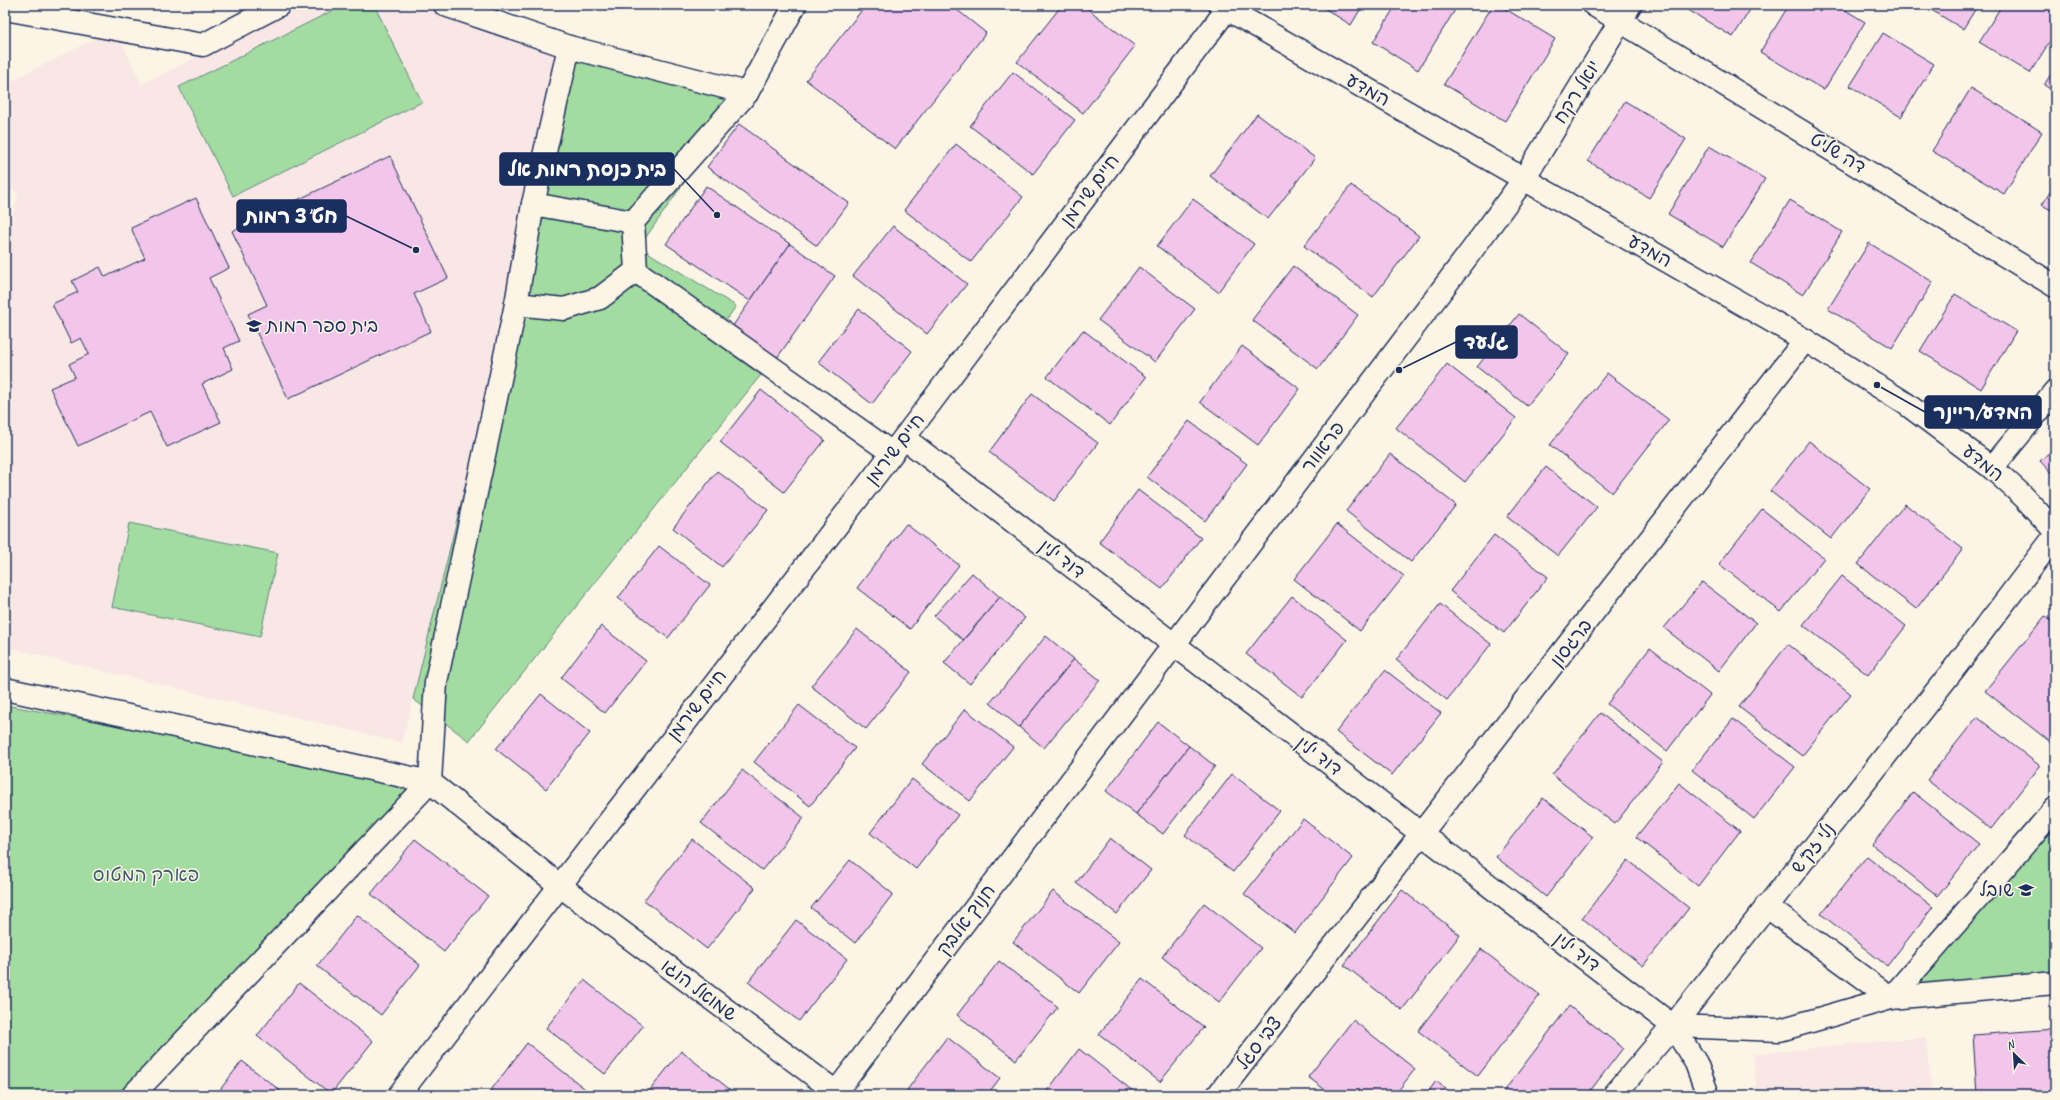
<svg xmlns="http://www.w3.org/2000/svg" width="2060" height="1100" font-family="Caveat,'Playpen Sans Hebrew',sans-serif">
<rect width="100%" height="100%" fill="#fcf5e5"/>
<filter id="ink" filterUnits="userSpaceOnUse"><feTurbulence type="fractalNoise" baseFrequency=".025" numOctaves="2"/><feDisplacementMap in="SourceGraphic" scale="8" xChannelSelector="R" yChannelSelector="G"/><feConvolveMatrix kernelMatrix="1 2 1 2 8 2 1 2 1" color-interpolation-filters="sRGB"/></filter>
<g filter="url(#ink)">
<g fill="#f9e7e6">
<polygon points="302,5 417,5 563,48 486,401 402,743 5,647 5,251 18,192 5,189 5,84 115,29 142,84"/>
<polygon points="1926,1037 1932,1095 1757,1095 1753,1054"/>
</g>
<g fill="#a3dca1" stroke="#5f8680">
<polygon points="344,5 374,5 422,102 233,196 179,87"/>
<polygon points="563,48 747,93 639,247 736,306 719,331 768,366 469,741 413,699 486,401"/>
<polygon points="129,523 278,553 260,637 112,607"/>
<polygon points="5,705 430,782 133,1095 5,1095"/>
<polygon points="2055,809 2055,983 1891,998"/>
</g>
<g fill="#f2c5ea" stroke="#1b2f5e">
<polygon points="472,5 494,5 491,13"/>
<polygon points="866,5 951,5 986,33 895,149 806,80"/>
<polygon points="1062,5 1083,5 1135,46 1083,113 1017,62"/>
<polygon points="1319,5 1363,5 1351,25"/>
<polygon points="1396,5 1458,5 1418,70 1373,42"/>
<polygon points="1493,5 1499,5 1555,39 1505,121 1444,84"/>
<polygon points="1680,5 1753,5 1733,37"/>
<polygon points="1789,5 1837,5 1865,22 1824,90 1760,52"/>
<polygon points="1923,5 1978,5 1963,29"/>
<polygon points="2002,5 2055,5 2055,33 2030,73 1979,42"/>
<polygon points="1883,33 1934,64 1901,117 1850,86"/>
<polygon points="2055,68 2055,92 2044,85"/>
<polygon points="1013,72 1075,120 1033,174 970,126"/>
<polygon points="1971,88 2042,132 2004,194 1932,151"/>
<polygon points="1625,101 1686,139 1649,198 1588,161"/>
<polygon points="1257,114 1315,158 1268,219 1210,176"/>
<polygon points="739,124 849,203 817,246 707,167"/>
<polygon points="956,144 1023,197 971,262 904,210"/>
<polygon points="1709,146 1765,179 1723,247 1668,214"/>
<polygon points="390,156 448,278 414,294 431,331 288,399 248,314 267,305 232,231"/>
<polygon points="2055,184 2055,212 2042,205"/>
<polygon points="1351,185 1419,236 1373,297 1304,246"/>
<polygon points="706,186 790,244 750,301 666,244"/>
<polygon points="196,198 229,268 209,278 239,341 224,348 233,369 202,384 221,422 167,447 150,412 78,446 50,388 75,377 69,364 89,354 81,338 71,343 52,304 78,292 72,281 100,267 105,277 145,258 131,228"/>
<polygon points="1193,199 1254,244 1218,292 1157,246"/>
<polygon points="1790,200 1842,232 1803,295 1751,263"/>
<polygon points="893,226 967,284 927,334 853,276"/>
<polygon points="1869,243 1933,282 1892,348 1828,309"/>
<polygon points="790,244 835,276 777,358 732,327"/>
<polygon points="1293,266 1358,315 1318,369 1252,320"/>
<polygon points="1139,267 1195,309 1155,362 1098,320"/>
<polygon points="1955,294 2016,331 1981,389 1920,351"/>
<polygon points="859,309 912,351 872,404 818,362"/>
<polygon points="1519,314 1569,354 1527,406 1477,367"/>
<polygon points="1083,330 1146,377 1110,425 1047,377"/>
<polygon points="1242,346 1300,389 1258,445 1200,402"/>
<polygon points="1447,364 1516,418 1465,482 1396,428"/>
<polygon points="1607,373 1669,420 1612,493 1550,445"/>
<polygon points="761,390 825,440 784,492 720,442"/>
<polygon points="1032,394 1098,443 1054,501 989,452"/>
<polygon points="1189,421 1247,464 1205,521 1147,477"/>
<polygon points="1809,441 1870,489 1831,539 1770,491"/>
<polygon points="2055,447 2055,477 2040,461"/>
<polygon points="1390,454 1456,505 1411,562 1346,511"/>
<polygon points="1546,467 1597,507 1558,556 1507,517"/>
<polygon points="717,471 768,510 722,567 673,528"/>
<polygon points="1138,490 1201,538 1162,589 1099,542"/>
<polygon points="1905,504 1963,549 1916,609 1858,564"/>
<polygon points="1762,509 1824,558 1781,612 1719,564"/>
<polygon points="906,524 959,565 910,629 857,588"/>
<polygon points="1337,524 1404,576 1360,631 1294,579"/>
<polygon points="1494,535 1548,577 1504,633 1450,591"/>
<polygon points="659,546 710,585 668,638 618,598"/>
<polygon points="972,573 1000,597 963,640 934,616"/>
<polygon points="1842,576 1906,626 1868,675 1803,625"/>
<polygon points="1702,582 1756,623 1719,671 1664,628"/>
<polygon points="1292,596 1347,640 1302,697 1246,654"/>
<polygon points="1000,597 1025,618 970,684 944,663"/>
<polygon points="1440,604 1491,644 1447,700 1396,660"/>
<polygon points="2045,616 2055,624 2054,745 1985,691"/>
<polygon points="601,626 646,661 605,713 561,678"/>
<polygon points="857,629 911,672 866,729 811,686"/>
<polygon points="1046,636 1074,659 1019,727 990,703"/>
<polygon points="1788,644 1851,694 1802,756 1739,707"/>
<polygon points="1650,648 1710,695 1667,751 1607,704"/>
<polygon points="1074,659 1100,680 1044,748 1019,727"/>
<polygon points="1385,670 1441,713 1392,775 1336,732"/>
<polygon points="541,694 590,733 546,789 496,749"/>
<polygon points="799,705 855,748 810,806 754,762"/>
<polygon points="965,709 1013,747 970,801 922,764"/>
<polygon points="1600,713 1663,762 1615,824 1552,775"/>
<polygon points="1977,717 2040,766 1991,829 1927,780"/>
<polygon points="1733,719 1795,767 1754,819 1692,770"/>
<polygon points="1158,722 1189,746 1136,814 1106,791"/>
<polygon points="1189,746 1215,766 1163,834 1136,814"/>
<polygon points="742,770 804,818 762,870 701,823"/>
<polygon points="1232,774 1280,811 1233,872 1185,835"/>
<polygon points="912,779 958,815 916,869 870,833"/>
<polygon points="1679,783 1740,831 1698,886 1636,837"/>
<polygon points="1913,792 1979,844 1938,896 1872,845"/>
<polygon points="1543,798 1593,837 1546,897 1496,857"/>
<polygon points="1303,819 1353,858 1295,933 1244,894"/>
<polygon points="1110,838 1151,870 1117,914 1076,883"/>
<polygon points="415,839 488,896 444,952 371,894"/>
<polygon points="692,839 755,888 707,949 644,900"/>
<polygon points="1867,856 1933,907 1887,966 1821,914"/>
<polygon points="850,860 893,894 855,943 811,908"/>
<polygon points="1628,860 1689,908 1643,966 1582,918"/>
<polygon points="1402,890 1460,935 1402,1010 1344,965"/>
<polygon points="1053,891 1119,942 1079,993 1013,942"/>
<polygon points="1204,903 1261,948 1219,1002 1162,957"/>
<polygon points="357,915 420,965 381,1015 317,966"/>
<polygon points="796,920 847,959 799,1021 748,982"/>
<polygon points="1481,949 1540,995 1478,1076 1418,1031"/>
<polygon points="999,961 1058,1007 1016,1060 957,1015"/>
<polygon points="1142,979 1204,1027 1160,1082 1099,1034"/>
<polygon points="584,980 643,1026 605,1074 546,1028"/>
<polygon points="299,983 373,1041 331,1094 257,1036"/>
<polygon points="1569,1006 1623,1048 1587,1095 1510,1095 1504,1091"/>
<polygon points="1353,1020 1415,1069 1395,1095 1332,1095 1308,1077"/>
<polygon points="2055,1029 2055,1095 1977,1095 1973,1035"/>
<polygon points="947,1037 1000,1078 987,1095 913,1095 907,1090"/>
<polygon points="527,1043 589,1092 586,1095 488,1094"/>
<polygon points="1079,1049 1138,1095 1044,1095"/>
<polygon points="681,1051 737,1095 646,1095"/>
<polygon points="242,1061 286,1095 216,1095"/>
<polygon points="1436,1081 1454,1095 1426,1095"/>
</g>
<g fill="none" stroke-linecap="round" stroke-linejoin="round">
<g stroke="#1b2f5e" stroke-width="25">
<g id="street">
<polyline points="445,5 569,47 747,93"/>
<polyline points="1594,5 2055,286"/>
<polyline points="5,9 203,45 279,5"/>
<polyline points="533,204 569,47"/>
<polyline points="633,222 747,93 795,5"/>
<polyline points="516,304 533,204 633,222 636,271"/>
<polyline points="904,438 1673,1026 1696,1063 1708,1095"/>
<polyline points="1992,468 2055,391"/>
<polyline points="5,689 430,782 559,885 840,1095"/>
<polyline points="1766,906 1891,998 2055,809"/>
<polyline points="1673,1026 1780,1030 1891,998 2055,983"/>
<polyline points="133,1095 430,782 436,682 516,304 564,309 600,298 636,271 892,453"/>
<polyline points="399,1095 904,438 1227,9"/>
<polyline points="834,1095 1472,250 1524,179 1630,5"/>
<polyline points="1218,1095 1805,340"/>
<polyline points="1614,1095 1673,1026 1953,670 2055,536"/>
</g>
</g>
<g stroke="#1b2f5e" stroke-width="25">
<polyline id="secondary" points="1220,5 1805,340 1905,403 1992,468 2024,497 2055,531"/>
</g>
<use href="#street" stroke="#fcf5e5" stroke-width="22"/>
<use href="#secondary" stroke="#fcf5e5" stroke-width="22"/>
</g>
</g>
<defs>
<g id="school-bare" transform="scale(1.2)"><path d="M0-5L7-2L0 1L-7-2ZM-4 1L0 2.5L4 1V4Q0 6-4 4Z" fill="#1b2f5e" stroke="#fcf5e5" stroke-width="2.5" paint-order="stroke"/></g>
</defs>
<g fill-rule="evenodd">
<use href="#school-bare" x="254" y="326"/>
<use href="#school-bare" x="2026" y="890"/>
</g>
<g text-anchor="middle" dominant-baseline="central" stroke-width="3" stroke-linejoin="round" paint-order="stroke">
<g font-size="19" fill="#1b2f5e" stroke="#fcf5e5">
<text transform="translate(1368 90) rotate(30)">המדע</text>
<text transform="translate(1577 92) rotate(-58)">יואל רקח</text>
<text transform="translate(1838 153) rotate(31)">דה שליט</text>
<text transform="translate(1090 190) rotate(-53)">חיים שירמן</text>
<text transform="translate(1650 251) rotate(30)">המדע</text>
<text transform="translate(1323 447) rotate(-53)">פראוור</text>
<text transform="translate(895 449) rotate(-52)">חיים שירמן</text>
<text transform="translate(1983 463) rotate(39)">המדע</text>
<text transform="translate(1062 559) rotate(37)">דוד ילין</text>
<text transform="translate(1571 643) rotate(-52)">ברגסון</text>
<text transform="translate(697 705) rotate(-52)">חיים שירמן</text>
<text transform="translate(1319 756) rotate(37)">דוד ילין</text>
<text transform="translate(1813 848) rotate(-52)">נלי זק"ש</text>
<text transform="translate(966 920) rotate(-53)">חנוך אלבק</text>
<text transform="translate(1577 952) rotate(37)">דוד ילין</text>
<text transform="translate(699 990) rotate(37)">שמואל הוגו</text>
<text transform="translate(1259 1043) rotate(-52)">צבי סגל</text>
</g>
<g font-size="19" fill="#1b2f5e" stroke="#fcf5e5" text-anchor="start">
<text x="266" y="326">בית ספר רמות</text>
<text x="2014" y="890" text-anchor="end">שובל</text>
</g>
<g font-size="19" fill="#3d5a6f" stroke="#fcf5e5">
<text x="146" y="875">פארק המטוס</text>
</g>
</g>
<path fill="none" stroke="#1b2f5e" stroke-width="1.5" d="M717 215L674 169M416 250L346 216M1399 370L1456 342M1877 385L1925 412"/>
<g fill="#1b2f5e" stroke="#fcf5e5" stroke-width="1.5">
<circle cx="717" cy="215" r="4"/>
<circle cx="416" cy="250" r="4"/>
<circle cx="1399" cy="370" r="4"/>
<circle cx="1877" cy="385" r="4"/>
</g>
<g fill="#1b2f5e" stroke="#1b2f5e" stroke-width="1.5">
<rect x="500" y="153" width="174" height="32" rx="4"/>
<rect x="237" y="200" width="109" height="32" rx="4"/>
<rect x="1456" y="326" width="61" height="32" rx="4"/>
<rect x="1925" y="396" width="116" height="32" rx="4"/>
</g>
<g font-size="20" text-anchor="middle" font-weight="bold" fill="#fff">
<text x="587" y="176">בית כנסת רמות אל</text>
<text x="291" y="223">חט''צ רמות</text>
<text x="1486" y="349">גלעד</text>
<text x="1983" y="419">המדע/ריינר</text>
</g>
<rect width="2060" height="1100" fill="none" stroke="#fcf5e5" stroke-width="20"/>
<rect x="10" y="10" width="2040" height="1080" fill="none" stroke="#1b2f5e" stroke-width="1.5" filter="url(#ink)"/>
<g transform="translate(2014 1054) rotate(335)" stroke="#fcf5e5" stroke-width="3" paint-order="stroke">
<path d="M0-3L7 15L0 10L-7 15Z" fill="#1b2f5e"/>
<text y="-6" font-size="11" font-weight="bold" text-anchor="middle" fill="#1b2f5e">N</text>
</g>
</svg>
